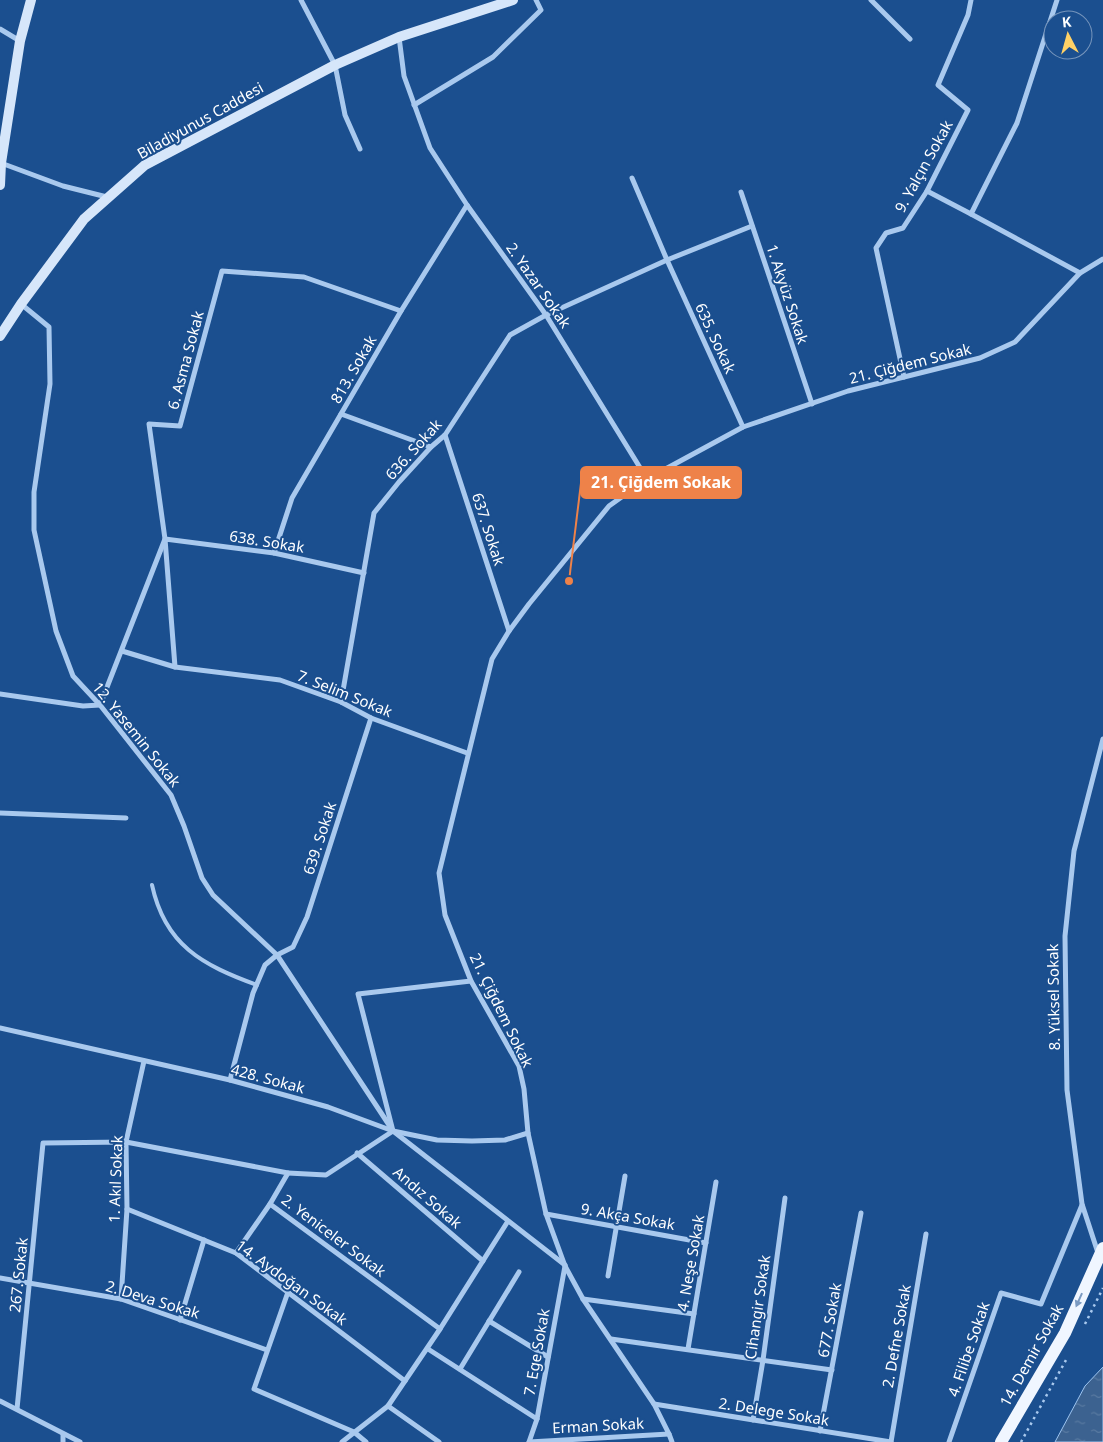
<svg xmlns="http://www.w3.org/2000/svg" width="1103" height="1442" font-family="'Noto Sans',sans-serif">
<defs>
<pattern id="water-ripples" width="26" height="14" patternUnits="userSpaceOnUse" patternTransform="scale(1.25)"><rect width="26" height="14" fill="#3c6290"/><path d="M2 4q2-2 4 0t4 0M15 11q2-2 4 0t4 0" fill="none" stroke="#597aa1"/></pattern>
</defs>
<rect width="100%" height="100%" fill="#1b4f8f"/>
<polygon fill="url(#water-ripples)" stroke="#9cc4f0" points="1103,1367 1103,1442 1055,1442 1085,1386"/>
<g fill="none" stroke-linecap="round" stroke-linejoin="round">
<g stroke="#a9c9ee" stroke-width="2.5" stroke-dasharray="2.5 4" stroke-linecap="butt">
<polyline points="1085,1324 1103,1288"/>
<polyline points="1021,1442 1066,1360"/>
</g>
<path stroke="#a9c9ee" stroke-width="4" d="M 152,885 C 165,945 202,965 257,985"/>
<g stroke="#a9c9ee" stroke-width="5">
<polyline points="301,0 335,65 345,115 360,149"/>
<polyline points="871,0 910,39"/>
<polyline points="1057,0 1017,123 971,214 1080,273"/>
<polyline points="0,29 20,41"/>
<polyline points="399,37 404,76 430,148 467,205 546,315 647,479"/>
<polyline points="414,105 493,57 541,10 536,0"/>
<polyline points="1,163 63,186 107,197"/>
<polyline points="632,178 667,260 743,427"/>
<polyline points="927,191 971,214"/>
<polyline points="741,192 812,404"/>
<polyline points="21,304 49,327 50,384 34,492 34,530 56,631 73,676 100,705 171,795 184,826 202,878 213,895 277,955 393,1131"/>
<polyline points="904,377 876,248 886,233 903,228 927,191 968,110 938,85 968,15 971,0"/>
<polyline points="341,414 431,447"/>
<polyline points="445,435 509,631"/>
<polyline points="274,553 292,498 401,311 467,205"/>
<polyline points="122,651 175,667 280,680 341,702 371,718 467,753"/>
<polyline points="175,667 165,539 149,424 180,426 222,271 304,277 401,311"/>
<polyline points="0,694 83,706 100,705 165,539 274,553 364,573"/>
<polyline points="341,702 374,513 399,482 431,447 445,435 510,335 546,315 667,260 752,226"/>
<polyline points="0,813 126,818"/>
<polyline points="471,981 358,994 393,1131 565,1265"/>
<polyline points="0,1028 230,1080 328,1107 393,1131 437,1140 472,1141 505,1140 528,1133"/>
<polyline points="230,1080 253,993 265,965 277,955 293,947 307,917 371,718"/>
<polyline points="357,1153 483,1261"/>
<polyline points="288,1173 326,1175 393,1131"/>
<polyline points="127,1209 236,1253 405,1381"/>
<polyline points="546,1214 706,1243"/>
<polyline points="236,1253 270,1204"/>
<polyline points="1098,1253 1082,1204 1067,1090 1065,936 1074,851 1103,739"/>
<polyline points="608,1276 625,1176"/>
<polyline points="0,1278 121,1299 267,1350"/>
<polyline points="288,1292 254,1389 354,1432 366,1442"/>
<polyline points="121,1299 127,1209 126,1142 144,1061"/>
<polyline points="583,1299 694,1314"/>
<polyline points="180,1320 204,1240"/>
<polyline points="489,1321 548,1357"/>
<polyline points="440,1329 508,1221"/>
<polyline points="611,1339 832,1370"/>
<polyline points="428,1349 537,1419"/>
<polyline points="688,1349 716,1182"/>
<polyline points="460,1369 519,1272"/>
<polyline points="0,1401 80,1442"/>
<polyline points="654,1404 891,1442"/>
<polyline points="388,1406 439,1442"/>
<polyline points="17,1409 43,1143 126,1142 288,1173 270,1204 440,1329 388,1406 342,1442"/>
<polyline points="753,1420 763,1360 785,1198"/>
<polyline points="820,1431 861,1213"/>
<polyline points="63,1442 63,1434"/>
<polyline points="529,1442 537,1419 565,1266"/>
<polyline points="529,1442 669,1434"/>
<polyline points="672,1442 669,1434 654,1404 583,1299 565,1266 546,1214 528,1133 524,1089 519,1066 471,981 445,915 439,873 492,659 509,631 529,604 609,506 647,479 743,427 848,391 980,358 1015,342 1080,273 1103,259"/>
<polyline points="891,1442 926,1234"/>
<polyline points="949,1442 1001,1293 1041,1304 1082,1205"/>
</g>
<g stroke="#d6e6fa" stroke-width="10">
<polyline points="0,185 1,163 20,41 31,0"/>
<polyline points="0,336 21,304 84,219 145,165 335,65 399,37 513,0"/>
</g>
<polyline stroke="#f0f6ff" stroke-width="12" points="1001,1442 1065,1333 1103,1248"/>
</g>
<defs><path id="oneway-solid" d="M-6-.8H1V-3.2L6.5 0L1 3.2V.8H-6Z" transform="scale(1.25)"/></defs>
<use fill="#7b9ac1" href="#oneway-solid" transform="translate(1079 1300) rotate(114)"/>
<g text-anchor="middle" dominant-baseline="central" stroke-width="4" stroke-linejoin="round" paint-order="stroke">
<g font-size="15" fill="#fff" stroke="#1b4f8f">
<text transform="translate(200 120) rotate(-29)">Biladiyunus Caddesi</text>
<text transform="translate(923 166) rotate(-61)">9. Yalçın Sokak</text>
<text transform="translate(539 285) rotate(55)">2. Yazar Sokak</text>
<text transform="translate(788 294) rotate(72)">1. Akyüz Sokak</text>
<text transform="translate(716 338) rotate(65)">635. Sokak</text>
<text transform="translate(185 360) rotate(-75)">6. Asma Sokak</text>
<text transform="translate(910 363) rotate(-14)">21. Çiğdem Sokak</text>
<text transform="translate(353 369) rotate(-60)">813. Sokak</text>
<text transform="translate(413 449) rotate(-48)">636. Sokak</text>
<text transform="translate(489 529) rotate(72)">637. Sokak</text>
<text transform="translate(267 541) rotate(9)">638. Sokak</text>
<text transform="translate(345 693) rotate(22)">7. Selim Sokak</text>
<text transform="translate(137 734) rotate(51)">12. Yasemin Sokak</text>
<text transform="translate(319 838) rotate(-72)">639. Sokak</text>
<text transform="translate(1053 997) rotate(-91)">8. Yüksel Sokak</text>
<text transform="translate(502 1010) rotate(64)">21. Çiğdem Sokak</text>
<text transform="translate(268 1078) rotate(15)">428. Sokak</text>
<text transform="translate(115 1179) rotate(-88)">1. Akıl Sokak</text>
<text transform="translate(428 1197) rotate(41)">Andız Sokak</text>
<text transform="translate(628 1216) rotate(10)">9. Akça Sokak</text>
<text transform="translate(334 1235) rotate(37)">2. Yeniceler Sokak</text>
<text transform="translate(690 1263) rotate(-80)">4. Neşe Sokak</text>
<text transform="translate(18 1275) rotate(-84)">267. Sokak</text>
<text transform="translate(292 1282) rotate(36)">14. Aydoğan Sokak</text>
<text transform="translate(153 1299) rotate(17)">2. Deva Sokak</text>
<text transform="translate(757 1307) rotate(-82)">Cihangir Sokak</text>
<text transform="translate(829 1320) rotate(-80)">677. Sokak</text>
<text transform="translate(896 1336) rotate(-80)">2. Defne Sokak</text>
<text transform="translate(968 1349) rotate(-71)">4. Filibe Sokak</text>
<text transform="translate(536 1352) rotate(-80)">7. Ege Sokak</text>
<text transform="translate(1031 1355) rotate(-61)">14. Demir Sokak</text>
<text transform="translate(774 1411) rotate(9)">2. Delege Sokak</text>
<text transform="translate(598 1425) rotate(-3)">Erman Sokak</text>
</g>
</g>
<path fill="none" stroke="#ee8249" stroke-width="2" d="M569 581L581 483"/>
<circle fill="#ee8249" stroke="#1b4f8f" stroke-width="2" cx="569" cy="581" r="5"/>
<rect fill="#ee8249" stroke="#ee8249" stroke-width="2" x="581" y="467" width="160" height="31" rx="5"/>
<g font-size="16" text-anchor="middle" font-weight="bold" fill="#fff">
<text x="661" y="488">21. Çiğdem Sokak</text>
</g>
<g transform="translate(1068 35) rotate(354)"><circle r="24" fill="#1b4f8f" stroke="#7695bc"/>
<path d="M0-4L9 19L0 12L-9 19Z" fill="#ffd166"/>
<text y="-8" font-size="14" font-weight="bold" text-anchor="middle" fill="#ffffff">K</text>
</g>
</svg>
